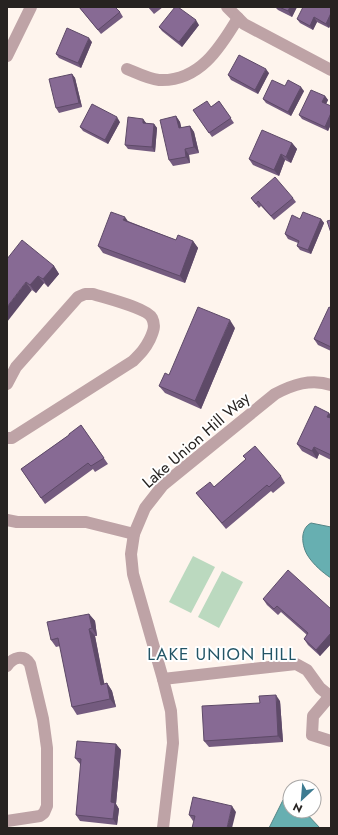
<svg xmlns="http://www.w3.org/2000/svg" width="338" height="835" font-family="Jost,sans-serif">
<rect width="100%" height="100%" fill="#fef4ed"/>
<g fill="#bbd9bf">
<polygon points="193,556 215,567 191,613 169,602"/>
<polygon points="222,571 243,582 219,628 198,617"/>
</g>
<g fill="#67afb1" stroke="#548586">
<path d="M 311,523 L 331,527 L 331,578 C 323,573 313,564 308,556 C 302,547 299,529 311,523 Z"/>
<polygon points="286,799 290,801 290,811 304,811 320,828 269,828 283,800"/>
</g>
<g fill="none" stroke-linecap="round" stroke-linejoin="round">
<g stroke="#bea3a6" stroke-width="12">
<polyline points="227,7 244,24 331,70"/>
<polyline points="7,56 31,7"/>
<path d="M 127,69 C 137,73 148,79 159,80 C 199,82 220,48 238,18"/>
<path d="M 7,384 L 16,367 L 78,297 L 85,294 L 93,294 C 105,298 147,308 152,318 C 156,326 153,332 150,339 C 145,349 141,353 133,361 L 12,438 L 7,438"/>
<polyline points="7,520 17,522 86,522 134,534"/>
<path d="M 7,666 C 13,657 24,654 30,664 L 43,719 L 47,748 L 47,806 L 44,813 L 40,816 L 7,821"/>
<polyline points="163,679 296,664 307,670 320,688 331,697"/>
<polyline points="330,696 313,716 312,735 331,741"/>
<path d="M 163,828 L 173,743 L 171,711 L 163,679 L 133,574 L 131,554 L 134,534 L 145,508 L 163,485 L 275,394 C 292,385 311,378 331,385"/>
</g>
</g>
<g fill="#745b7f">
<polygon points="79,7 120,12 123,17 101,34"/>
<polygon points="148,7 163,7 154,14"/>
<polygon points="275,7 297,7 292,17 278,10"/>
<polygon points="331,7 331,24 329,28 317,22 313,30 300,23 297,19"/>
<polygon points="199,25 182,47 162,31 159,27"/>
<polygon points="92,42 81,68 59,58 56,54"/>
<polygon points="269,73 258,94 231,80 228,75"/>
<polygon points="72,74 75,78 82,107 59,113 56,108"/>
<polygon points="285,86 304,91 291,116 266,103 263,99"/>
<polygon points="325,96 328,100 326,104 331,106 331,124 328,131 302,119 299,115"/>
<polygon points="219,101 234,123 212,137 193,110 211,107"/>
<polygon points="176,116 180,122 181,128 190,126 194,132 199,153 189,155 190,163 173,166 169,160"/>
<polygon points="143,119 146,123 154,124 157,128 155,152 128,149 125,145"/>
<polygon points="120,122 108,144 83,131 80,127"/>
<polygon points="292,143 297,149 291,163 285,160 279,176 253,165 249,159"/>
<polygon points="251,198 293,198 296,202 274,220 261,206 259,208"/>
<polygon points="300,219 321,219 324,223 311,254 300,250 297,246 298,243 288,239 285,234"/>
<polygon points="128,221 176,240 193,241 198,248 185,283 103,253 98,246"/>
<polygon points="7,259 54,266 59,274 48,287 44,283 36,293 32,290"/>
<polygon points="331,308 331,351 318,345 314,339"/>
<polygon points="235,328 201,409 165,393 159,386 169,375"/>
<polygon points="329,413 331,416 331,460 319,454 317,459 302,451 297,444"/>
<polygon points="81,425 108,464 95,472 93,469 45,504 21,469 69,435"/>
<polygon points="243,456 281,476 285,483 273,493 271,491 226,529 196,493 214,487 246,459"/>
<polygon points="263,599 331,609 331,644 320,656 308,645 304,639 307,635 281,612 278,615 267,605"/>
<polygon points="89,614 95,621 97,636 95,636 104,684 107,683 112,691 116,707 77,715 72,707 60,646 56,647 51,640"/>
<polygon points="280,701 283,742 209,747 204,741 260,703"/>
<polygon points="116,744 121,750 116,804 119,809 117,825 80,821 76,815 81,764 80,764 75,758"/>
<polygon points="236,812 193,821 189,815"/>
</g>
<g fill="#5e4a68">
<polygon points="290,7 297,7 292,17 288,11"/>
<polygon points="331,13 331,24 329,28 326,24"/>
<polygon points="314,17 317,22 313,30 310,26"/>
<polygon points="196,20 199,25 182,47 179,42"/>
<polygon points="89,38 92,42 81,68 78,63"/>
<polygon points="266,69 269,73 258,94 255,90"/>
<polygon points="72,74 75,78 82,107 79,103"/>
<polygon points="301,87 304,91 291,116 288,112"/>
<polygon points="325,96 328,100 325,106 322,102"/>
<polygon points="331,113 331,124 328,131 325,127"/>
<polygon points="176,116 180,122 183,134 179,128"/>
<polygon points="117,117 120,122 108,144 105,140"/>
<polygon points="143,119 146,123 146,127 143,123"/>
<polygon points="154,124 157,128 155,152 152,147"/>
<polygon points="190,126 194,132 199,153 194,147"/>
<polygon points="292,143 297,149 291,163 286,157"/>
<polygon points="185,149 189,155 190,163 186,157"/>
<polygon points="281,154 285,160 279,176 274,170"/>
<polygon points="125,217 130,224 123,220"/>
<polygon points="321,219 324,223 311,254 308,250"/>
<polygon points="193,241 198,248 185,283 180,276"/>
<polygon points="54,266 59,274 48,287 43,279"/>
<polygon points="38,276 44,283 36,293 30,285"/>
<polygon points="26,282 32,290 7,322 7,307"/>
<polygon points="230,320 235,328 201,409 195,401"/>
<polygon points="329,413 331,416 331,422 327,417"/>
<polygon points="314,447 319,454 317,459 312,451"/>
<polygon points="89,614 95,621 97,636 92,628"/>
<polygon points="89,629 95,636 106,692 101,685"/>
<polygon points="331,633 331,644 320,656 316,650"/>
<polygon points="107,683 112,691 116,707 110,699"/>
<polygon points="276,695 280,701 283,742 278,736"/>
<polygon points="116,744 121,750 116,804 119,809 117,825 113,819 111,802"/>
<polygon points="232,806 236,812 232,828 227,828"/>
</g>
<g fill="#876a94" stroke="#5e4a68">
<polygon points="79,7 115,7 120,12 98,30"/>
<polygon points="175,7 178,7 196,20 179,42 159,27"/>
<polygon points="279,7 290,7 288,11"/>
<polygon points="303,7 331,7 331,13 326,24 314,17 310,26 297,19"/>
<polygon points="67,28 89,38 78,63 56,54"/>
<polygon points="239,55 266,69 255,90 228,75"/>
<polygon points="72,74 79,103 56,108 49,79"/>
<polygon points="272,80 285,86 288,80 301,87 288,112 263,99"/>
<polygon points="311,90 325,96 322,102 331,106 331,113 325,127 299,115"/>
<polygon points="207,101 211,107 219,101 231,118 209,133 193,110"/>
<polygon points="92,104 117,117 105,140 80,127"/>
<polygon points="176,116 179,128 190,126 194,147 185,149 186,157 169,160 160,120"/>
<polygon points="128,117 143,119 143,123 154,124 152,147 125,145"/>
<polygon points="262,130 292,143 286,157 281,154 274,170 249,159"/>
<polygon points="275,177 293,198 271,216 258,201 256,204 251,198"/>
<polygon points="111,212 125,217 123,220 176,240 178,235 193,241 180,276 98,246"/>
<polygon points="303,212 321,219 308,250 297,246 299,241 285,234 292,215 300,219"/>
<polygon points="331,220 331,233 327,221"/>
<polygon points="22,240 54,266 43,279 38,276 30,285 26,282 7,307 7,259"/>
<polygon points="198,307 230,320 195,401 159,386 165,373 169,375"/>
<polygon points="329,307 331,308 331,347 314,339"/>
<polygon points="315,406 329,413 327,417 331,418 331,455 314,447 312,451 297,444"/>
<polygon points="81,425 104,458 91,466 88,463 41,498 21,469 69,435 69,434"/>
<polygon points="255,446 281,476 269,487 267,485 222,523 196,493 210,482 214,487 246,459 243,456"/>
<polygon points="288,570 331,609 331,633 316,650 304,639 308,633 277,606 274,609 263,599"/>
<polygon points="89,614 92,628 89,629 101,685 107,683 110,699 72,707 58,638 51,640 47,622"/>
<polygon points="276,695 278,736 204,741 202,706 260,703 259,696"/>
<polygon points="77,741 116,744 111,802 115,803 113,819 76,815 81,759 75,758"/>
<polygon points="193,797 232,806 227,828 192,828 195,816 189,815"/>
</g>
<g text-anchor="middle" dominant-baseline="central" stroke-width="4" stroke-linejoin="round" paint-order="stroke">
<g font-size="16" fill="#272321" stroke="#fff">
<text transform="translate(196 440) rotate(-41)">Lake Union Hill Way</text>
</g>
<g font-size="17" letter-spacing="1" fill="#235566" stroke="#fff">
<text x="222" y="654">LAKE UNION HILL</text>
</g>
</g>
<rect width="338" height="835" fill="none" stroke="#272321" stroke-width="16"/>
<g transform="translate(302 799) rotate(206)"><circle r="19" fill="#ffffff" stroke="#a9a7a6"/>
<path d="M0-3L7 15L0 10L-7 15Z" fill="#3d7b91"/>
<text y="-6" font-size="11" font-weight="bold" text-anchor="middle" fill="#272321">N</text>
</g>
</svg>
